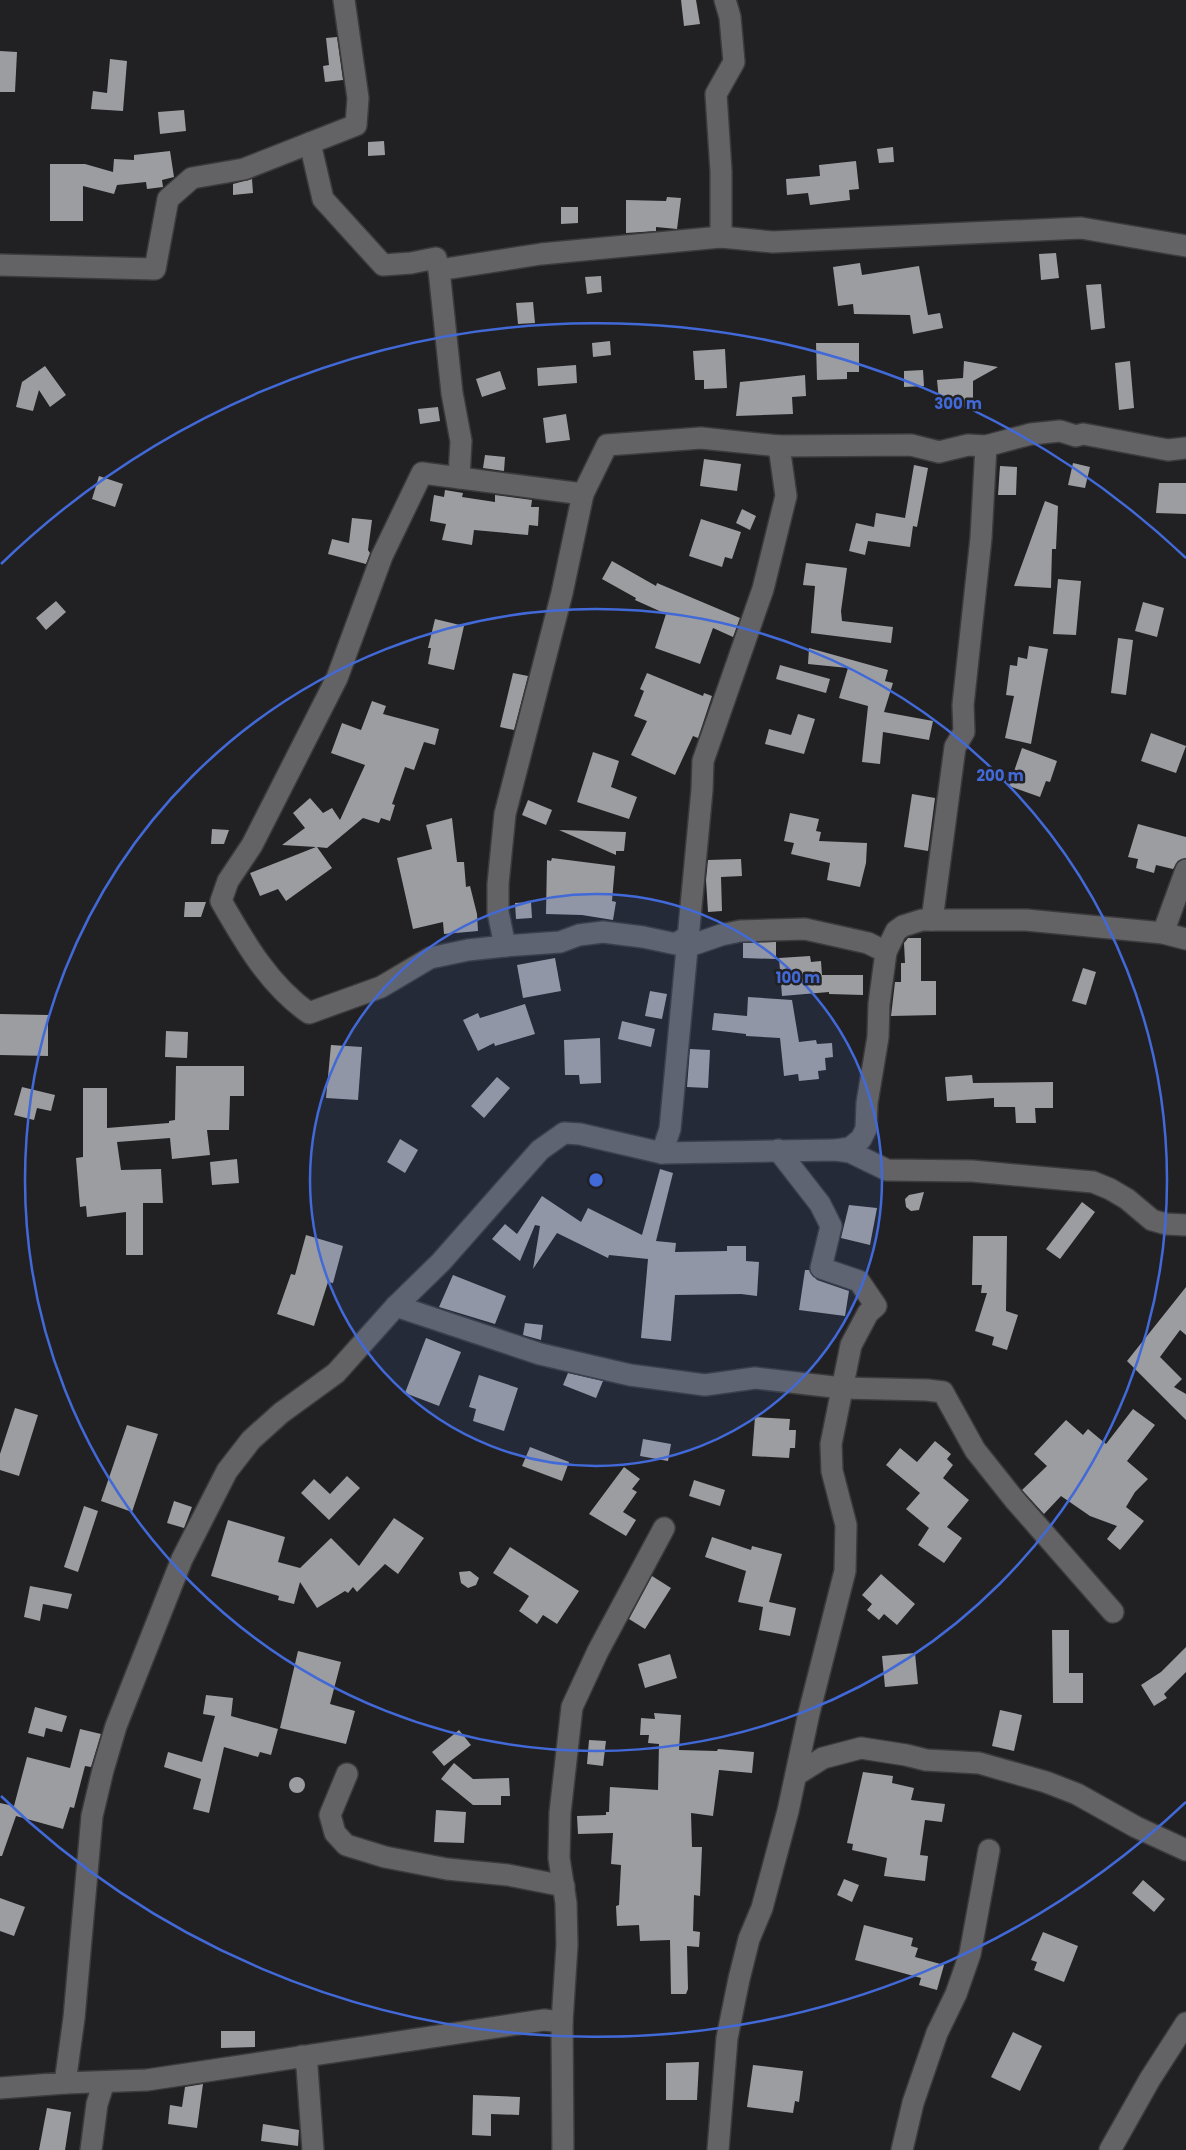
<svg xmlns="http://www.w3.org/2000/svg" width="1186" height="2150" font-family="Poppins,sans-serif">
<rect width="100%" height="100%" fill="#212124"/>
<g fill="#9c9da0">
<polygon points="681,0 696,0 700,24 684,26"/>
<polygon points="337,37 343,80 325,82 323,66 329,65 326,38"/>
<polygon points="0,51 17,52 15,92 0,92"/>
<polygon points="110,59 127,61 123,111 91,109 93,91 107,93"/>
<polygon points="184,110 186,131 160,134 158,112"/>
<polygon points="384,141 385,155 368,156 368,142"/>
<polygon points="893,147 894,162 879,163 877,149"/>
<polygon points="170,151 174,177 162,180 163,187 147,189 146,182 117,185 114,194 83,186 83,221 50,221 50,164 85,164 113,172 114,159 134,160 134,155"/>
<polygon points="856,161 859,189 849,190 850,200 810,205 808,193 787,195 786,179 820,176 819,165"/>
<polygon points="252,179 253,193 233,195 233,184"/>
<polygon points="667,197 681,198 677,229 656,227 656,231 626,233 626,200 666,201"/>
<polygon points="561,207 578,207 578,223 561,224"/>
<polygon points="1056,253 1059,278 1041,280 1039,254"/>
<polygon points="860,263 862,275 919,266 928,315 940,313 943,328 913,334 910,315 854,314 853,304 838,306 833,267"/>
<polygon points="601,276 602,292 587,294 585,277"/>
<polygon points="1101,284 1105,328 1091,330 1086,285"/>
<polygon points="533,302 535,323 518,324 516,303"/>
<polygon points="610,341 611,355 593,357 592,343"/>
<polygon points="816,343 859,343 859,372 847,372 847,379 817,380"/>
<polygon points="725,349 727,388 704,389 704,380 695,380 693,351"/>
<polygon points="964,361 998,367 973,381 973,407 955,406 956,409 940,410 937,380 963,378"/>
<polygon points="1130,361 1134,408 1119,410 1115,363"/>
<polygon points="576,365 577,383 538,386 537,368"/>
<polygon points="45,366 66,395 50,407 39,390 33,411 16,407 22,382"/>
<polygon points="923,370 924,386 904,387 904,371"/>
<polygon points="500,371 506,389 482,397 476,379"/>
<polygon points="805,375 806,396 792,397 793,414 736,416 740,382"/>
<polygon points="438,407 440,421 420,424 418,409"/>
<polygon points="566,414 570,440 546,443 543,418"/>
<polygon points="485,455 505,457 504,471 483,468"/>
<polygon points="704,459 741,464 737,491 700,486"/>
<polygon points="1073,463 1090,467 1085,488 1068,485"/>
<polygon points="914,465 928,468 917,527 913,526 910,547 868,541 865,555 849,551 856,523 874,527 876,513 905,518"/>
<polygon points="1000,466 1017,467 1016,495 998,495"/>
<polygon points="99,476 123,484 115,507 92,499"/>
<polygon points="1159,483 1186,483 1186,514 1156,513"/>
<polygon points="445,490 463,493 462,497 495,502 495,495 532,500 531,507 539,507 538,526 529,525 528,535 474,530 472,545 442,540 446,524 430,521 434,495 444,497"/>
<polygon points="1045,501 1058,506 1056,549 1052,549 1051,588 1014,586"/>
<polygon points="742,509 756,516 750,530 736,523"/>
<polygon points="352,518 372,520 368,550 370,553 366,564 328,554 332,539 349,543"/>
<polygon points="701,519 741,532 732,559 725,557 722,567 689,556"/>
<polygon points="612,561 656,586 657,583 740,618 733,637 713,628 700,664 655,648 666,614 635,600 636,598 602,579"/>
<polygon points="806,563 847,568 841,611 842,621 893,627 891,643 811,633 815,586 803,585"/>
<polygon points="1058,579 1081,581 1076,635 1053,634"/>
<polygon points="56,601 66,612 46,630 36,618"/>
<polygon points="1143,602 1164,608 1157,637 1135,631"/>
<polygon points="435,619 464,626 454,670 428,664 431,648 428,648"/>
<polygon points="1118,638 1133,640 1126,695 1111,693"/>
<polygon points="1029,646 1048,649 1031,744 1005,738 1014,696 1006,695 1010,665 1017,666 1018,657 1027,659"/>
<polygon points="809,648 888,670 885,681 893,683 884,712 933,721 929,740 883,732 880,764 862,762 868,706 839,698 848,668 808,664"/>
<polygon points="780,665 830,679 826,693 776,679"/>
<polygon points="513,673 528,676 514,730 500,727"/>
<polygon points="647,673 703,696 704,693 712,696 698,738 693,736 675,775 631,755 647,721 634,716 644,691 640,689"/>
<polygon points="372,701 386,706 383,714 439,729 435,745 424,742 414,770 405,767 392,804 395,805 390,821 381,818 379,823 363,818 327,848 317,847 332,868 286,901 278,889 260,896 250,873 316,847 282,845 305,828 293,813 310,798 323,813 332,808 340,820 365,765 331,753 342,723 361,730"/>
<polygon points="798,714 815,719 804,754 765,744 769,729 791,735"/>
<polygon points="1151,733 1186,746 1176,773 1141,761"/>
<polygon points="1022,748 1057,761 1050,782 1046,781 1040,797 1009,786"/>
<polygon points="593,752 619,761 611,787 637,797 629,819 577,802"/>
<polygon points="912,794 935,798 928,851 904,847"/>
<polygon points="528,800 552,810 546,825 522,815"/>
<polygon points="790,813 819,819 816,831 821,832 819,841 867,843 866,863 860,887 827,880 830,863 791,854 794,843 784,841"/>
<polygon points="452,818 457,862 464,862 466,887 470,886 477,914 478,931 444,934 443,922 413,929 397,858 432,849 426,825"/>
<polygon points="1138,824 1186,837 1186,858 1178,861 1173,869 1156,865 1154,873 1136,868 1138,859 1128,857"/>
<polygon points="212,829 229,830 224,844 211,844"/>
<polygon points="559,830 626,832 624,851 616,851 616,855"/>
<polygon points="552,858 615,866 612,901 616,902 613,920 582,915 546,914 547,860 551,861"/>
<polygon points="741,859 742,876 721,877 722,911 708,912 706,880 708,860"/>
<polygon points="185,902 206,902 201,917 184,917"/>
<polygon points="531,902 532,918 516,919 515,903"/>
<polygon points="908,938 921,938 921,981 936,981 936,1015 891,1016 895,982 901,982 901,963 905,963 904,943"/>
<polygon points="776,942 776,959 743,958 743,943"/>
<polygon points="810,956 811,962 821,961 822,975 863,975 863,995 829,994 829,992 782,996 779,958"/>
<polygon points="555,958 561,991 523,998 517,965"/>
<polygon points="1083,968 1096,972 1086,1005 1072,1001"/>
<polygon points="650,991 667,994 662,1019 645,1016"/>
<polygon points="748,997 792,1000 799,1042 816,1040 817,1044 832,1043 833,1057 825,1058 826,1070 818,1071 819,1079 799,1081 798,1074 784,1076 780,1038 746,1036 746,1034 712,1030 714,1013 747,1016"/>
<polygon points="525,1004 535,1034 495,1046 494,1043 478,1051 463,1020 478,1013 480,1018"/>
<polygon points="0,1014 48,1015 48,1056 0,1055"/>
<polygon points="622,1021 655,1029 651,1047 618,1039"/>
<polygon points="166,1031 188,1032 187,1058 165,1057"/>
<polygon points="600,1038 601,1083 580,1084 579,1075 565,1075 564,1040"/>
<polygon points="331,1045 362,1047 358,1100 326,1098"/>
<polygon points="690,1049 710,1050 708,1088 687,1087"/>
<polygon points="176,1066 244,1066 244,1096 230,1096 229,1130 207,1130 210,1155 172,1159 170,1138 117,1142 121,1170 161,1169 163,1203 143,1203 143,1255 126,1255 126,1212 87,1217 86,1206 80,1207 76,1158 83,1157 83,1088 107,1088 107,1128 169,1123 169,1121 175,1120"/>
<polygon points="972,1075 973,1083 1053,1082 1053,1108 1035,1108 1036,1123 1016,1123 1015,1107 994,1107 994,1098 947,1101 945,1077"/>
<polygon points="497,1077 510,1088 484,1118 471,1106"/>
<polygon points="22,1087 55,1095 51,1111 37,1108 34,1120 14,1115"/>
<polygon points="400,1139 418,1150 405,1173 387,1162"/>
<polygon points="237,1159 239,1183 212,1185 210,1162"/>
<polygon points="660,1169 673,1173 656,1241 676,1243 675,1252 727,1251 727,1246 746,1246 746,1261 759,1262 757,1296 741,1294 675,1295 671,1341 641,1338 648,1259 609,1255 608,1258 557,1233 533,1269 540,1226 535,1225 520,1261 492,1239 505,1224 517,1234 542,1196 581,1222 588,1208 642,1235"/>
<polygon points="924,1192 919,1210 911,1211 906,1207 905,1199 909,1195"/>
<polygon points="1082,1202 1095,1212 1060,1259 1046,1249"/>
<polygon points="849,1205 877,1208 870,1245 841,1238"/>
<polygon points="306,1235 343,1246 333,1283 328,1282 314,1326 277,1314 291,1274 295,1275"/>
<polygon points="973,1236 1007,1236 1006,1311 1018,1315 1007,1350 992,1345 994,1337 975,1331 987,1293 981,1293 982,1285 972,1285"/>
<polygon points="805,1270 809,1270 817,1280 849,1291 845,1316 799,1310"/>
<polygon points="453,1275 506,1296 495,1324 439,1307"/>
<polygon points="1186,1287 1186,1335 1180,1330 1160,1357 1182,1379 1174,1387 1186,1394 1186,1420 1127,1361"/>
<polygon points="525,1323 543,1325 541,1340 523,1335"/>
<polygon points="426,1338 461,1352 439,1406 405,1393"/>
<polygon points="568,1373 603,1381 596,1398 563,1385"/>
<polygon points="479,1375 518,1388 504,1431 473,1421 476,1409 469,1407"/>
<polygon points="15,1408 38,1415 19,1476 0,1470 0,1454"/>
<polygon points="1133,1409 1155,1425 1127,1461 1148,1479 1135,1492 1126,1507 1144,1521 1120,1550 1107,1539 1117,1526 1090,1516 1061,1496 1044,1514 1022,1490 1047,1466 1034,1454 1066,1420 1083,1435 1088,1429 1106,1444"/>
<polygon points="755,1417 790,1419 789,1430 796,1430 795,1448 790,1448 789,1458 752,1456"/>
<polygon points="127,1425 158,1434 132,1512 101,1501"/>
<polygon points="643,1439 671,1444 668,1461 640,1456"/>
<polygon points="935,1441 951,1454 947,1459 953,1465 943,1478 969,1500 947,1527 962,1538 944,1563 918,1545 929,1528 906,1509 920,1493 886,1465 900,1448 917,1462"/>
<polygon points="530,1447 569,1462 562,1481 522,1466"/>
<polygon points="624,1467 640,1479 632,1489 637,1492 623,1512 636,1520 626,1536 589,1514"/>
<polygon points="347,1476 360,1488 329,1520 301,1493 314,1479 330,1494"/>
<polygon points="694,1480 725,1490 720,1506 689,1496"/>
<polygon points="174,1501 192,1507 184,1528 167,1523"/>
<polygon points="84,1506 98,1511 78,1572 64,1567"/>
<polygon points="394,1518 424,1538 398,1574 385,1564 357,1592 353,1587 348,1593 345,1591 317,1608 300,1582 294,1604 278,1600 279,1596 211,1576 228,1520 285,1537 278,1562 300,1568 331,1538 359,1566"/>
<polygon points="712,1537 751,1550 752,1546 782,1554 769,1602 796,1608 790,1636 759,1630 763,1607 738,1602 746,1571 705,1557"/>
<polygon points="510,1547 579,1591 557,1624 543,1615 537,1624 519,1611 529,1596 493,1573"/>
<polygon points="470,1571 479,1578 476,1585 468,1588 461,1583 459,1572"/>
<polygon points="881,1574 915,1604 897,1625 884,1614 879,1620 867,1610 872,1604 862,1595"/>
<polygon points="652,1576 671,1588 645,1629 629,1619"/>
<polygon points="30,1586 72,1594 68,1609 43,1604 40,1621 24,1617"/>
<polygon points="1052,1630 1069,1630 1069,1673 1083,1673 1083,1703 1053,1703"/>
<polygon points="1186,1647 1186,1672 1164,1694 1167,1698 1154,1706 1141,1685 1161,1672"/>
<polygon points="298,1651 341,1662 330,1704 355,1711 346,1744 280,1728"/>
<polygon points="915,1653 918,1684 885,1687 882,1656"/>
<polygon points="670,1654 677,1678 645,1688 638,1664"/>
<polygon points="206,1695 233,1698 231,1716 278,1729 271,1755 260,1752 258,1757 224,1747 209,1813 193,1809 201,1779 164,1767 168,1752 202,1762 215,1716 203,1714"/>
<polygon points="35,1707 67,1716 62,1732 46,1728 44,1737 28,1733"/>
<polygon points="1000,1710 1022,1715 1014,1751 992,1746"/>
<polygon points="654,1713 681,1715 679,1750 717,1751 718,1749 754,1752 752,1773 719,1770 713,1816 691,1813 692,1847 702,1847 700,1896 694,1895 693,1931 700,1932 699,1947 687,1946 688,1989 686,1994 671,1994 670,1940 640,1941 639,1925 617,1926 616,1906 619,1905 621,1865 611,1864 613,1833 578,1834 577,1816 606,1815 606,1812 609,1812 610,1787 658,1790 659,1744 648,1743 649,1735 640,1735 641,1718 655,1719"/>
<polygon points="80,1729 101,1734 91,1767 85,1766 74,1808 70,1807 63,1829 16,1816 2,1856 0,1856 0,1803 14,1806 27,1757 70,1768"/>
<polygon points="459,1730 471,1745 444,1766 432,1752"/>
<polygon points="589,1740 606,1741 603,1766 587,1764"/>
<polygon points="454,1763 473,1779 509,1778 510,1796 501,1796 501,1805 473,1805 441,1779"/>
<polygon points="863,1772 893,1776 892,1783 914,1788 911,1800 945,1804 942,1822 925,1820 920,1855 928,1856 925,1881 884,1876 887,1858 852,1850 853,1844 847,1843"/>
<circle cx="297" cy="1785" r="8"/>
<polygon points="436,1810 466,1812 464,1843 434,1842"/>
<polygon points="844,1879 859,1885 852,1902 837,1895"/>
<polygon points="1143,1880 1165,1899 1154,1912 1132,1893"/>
<polygon points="0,1898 25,1907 14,1936 0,1931"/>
<polygon points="864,1925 913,1938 911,1946 918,1948 915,1957 944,1965 937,1990 919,1985 921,1978 855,1960"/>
<polygon points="1043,1932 1078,1946 1064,1982 1034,1970 1037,1962 1031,1960"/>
<polygon points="221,2031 255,2031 255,2047 221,2048"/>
<polygon points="1013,2032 1042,2046 1020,2091 991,2077"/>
<polygon points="699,2062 697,2100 666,2100 666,2063"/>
<polygon points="753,2065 803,2071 799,2102 795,2101 793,2113 747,2107"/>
<polygon points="203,2084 197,2128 168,2124 170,2105 182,2107 185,2087"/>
<polygon points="473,2095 520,2097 519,2115 491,2114 491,2136 472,2135"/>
<polygon points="47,2108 71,2112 65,2150 39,2150"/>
<polygon points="263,2124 299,2130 298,2146 261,2141"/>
</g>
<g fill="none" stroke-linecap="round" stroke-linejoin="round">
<g stroke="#3b3b3d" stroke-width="24">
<g id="minor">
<polyline points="310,143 323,199 383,265 411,263 436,258 439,270"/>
<polyline points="721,237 721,171 716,94 734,62 730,17 725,0"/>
<polyline points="0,265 155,269 168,199 192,178 244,169 356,125 358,98 344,0"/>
<polyline points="779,446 701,438 607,445 583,494 562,593 505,814 498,884 498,912 505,946 560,942 579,935 603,932 643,937 676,944 688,936 695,944 721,935 740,931 805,929 868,943 886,952"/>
<polyline points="459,478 461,441 452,393 439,270 541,254 721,237 773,242 1081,228 1186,246"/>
<polyline points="932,920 955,747 964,732 963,705 981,538 986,446"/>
<polyline points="1163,933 1186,870"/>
<path d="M 505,946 L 468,950 L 430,958 L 381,987 L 309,1013 C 269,985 245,943 221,901 L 228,881 L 252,845 L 337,678 L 382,556 L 422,473 L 583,494"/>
<polyline points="836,1150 850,1148 861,1139 866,1129 867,1103 878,1037 879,1004 886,952 896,931 903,926 922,920 1026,920 1163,933 1186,939"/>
<polyline points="662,1153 670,1129 702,790 703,761 763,589 786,496 779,446 911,445 939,452 968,445 986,446 1031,434 1060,431 1076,436 1083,434 1168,450 1186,448"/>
<polyline points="396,1306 540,1354 630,1375 705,1385 755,1378 842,1388 927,1390 943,1392 975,1450 1014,1499 1113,1612"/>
<polyline points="347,1774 330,1815 335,1833 346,1845 385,1857 447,1869 508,1875 564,1886"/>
<polyline points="796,1775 823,1758 861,1748 906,1755 926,1760 979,1763 1046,1782 1077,1794 1136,1827 1186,1850"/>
<polyline points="302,2056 307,2067 313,2150"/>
<polyline points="65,2083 147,2080 544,2020 562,2022"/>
<polyline points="0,2088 65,2083 74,2018 92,1816 103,1770 116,1726 182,1559 227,1471 251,1440 281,1413 336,1373 396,1306 441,1262 540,1150 564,1133 580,1134 662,1153 836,1150 850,1152 887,1170 972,1171 1093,1182 1110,1189 1127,1199 1152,1220 1166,1224 1186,1225"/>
<polyline points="91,2150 97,2104 104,2082"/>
<polyline points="563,2150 562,2022 567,1945 566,1903 559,1858 560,1813 572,1707 598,1651 664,1528"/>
<polyline points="718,2150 727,2038 739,1979 749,1939 762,1908 788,1811 809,1713 845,1571 846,1525 832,1471 831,1444 851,1345 868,1313 876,1306 859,1281 821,1268 831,1226 820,1204 778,1150"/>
<polyline points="902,2150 913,2103 937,2033 956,1994 970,1954 989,1850"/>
<polyline points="1110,2150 1150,2079 1186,2023"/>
</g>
</g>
<use href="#minor" stroke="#636366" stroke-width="21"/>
</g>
<circle cx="596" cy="1180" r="286" fill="#4269d8" fill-opacity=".12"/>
<g fill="none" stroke="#4269d8" stroke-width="2.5">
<circle cx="596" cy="1180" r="286"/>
<circle cx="596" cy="1180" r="571"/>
<path d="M1186 1802A857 857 0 0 1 1 1796M1 564A857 857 0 0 1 1186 558"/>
</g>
<circle cx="596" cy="1180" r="8" fill="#4269d8" stroke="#212124" stroke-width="2.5"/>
<g font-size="15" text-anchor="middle" font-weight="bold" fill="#4269d8" stroke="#212124" stroke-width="5" stroke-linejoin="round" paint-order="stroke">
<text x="958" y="409">300 m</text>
<text x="1000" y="781">200 m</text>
<text x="798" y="983">100 m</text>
</g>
</svg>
